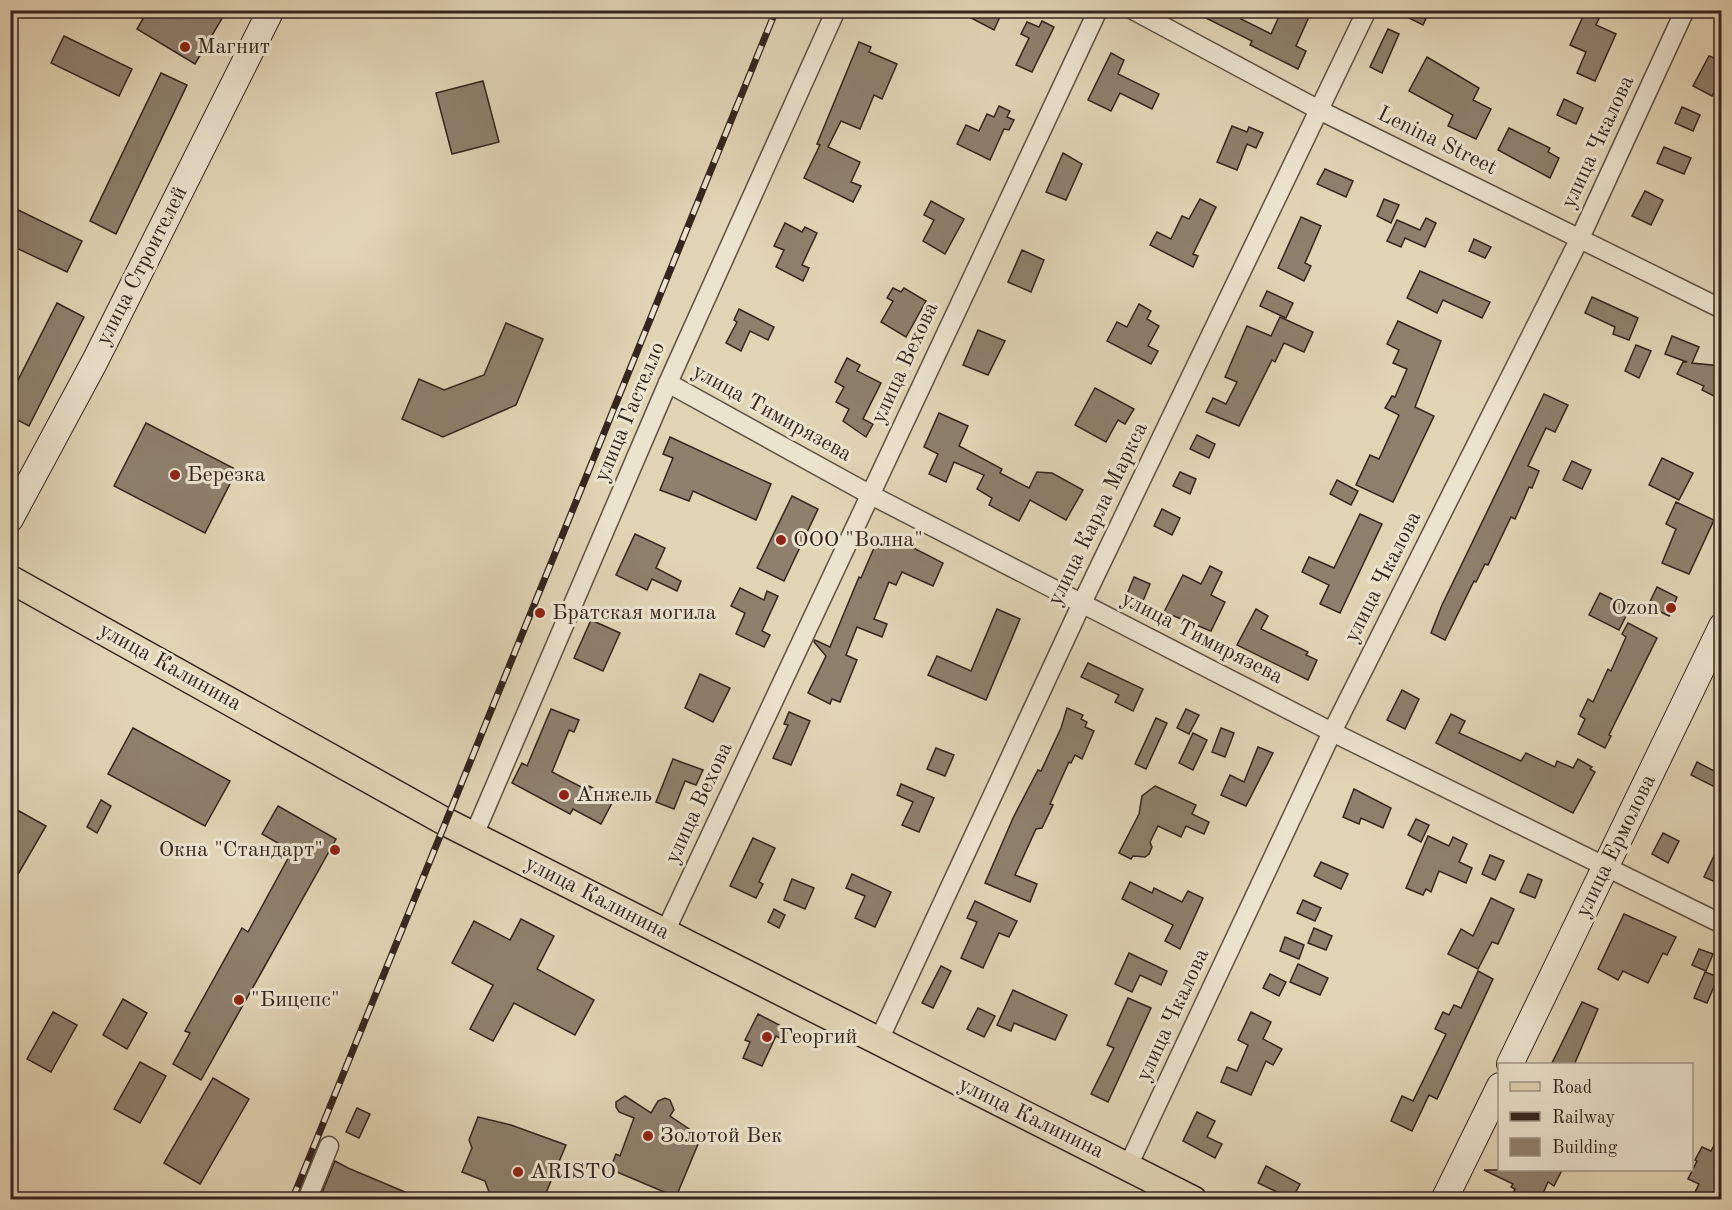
<svg xmlns="http://www.w3.org/2000/svg" width="1732" height="1210" font-family="'Old Standard TT',serif">
<rect width="100%" height="100%" fill="#e1d4b5"/>
<filter id="stains"><feTurbulence type="fractalNoise" baseFrequency=".00333" numOctaves="4"/><feColorMatrix values="0 0 0 0 .2 0 0 0 0 .09 0 0 0 0 .02 0 0 0 .5 -.17"/></filter>
<radialGradient id="worn" r=".72"><stop offset=".6" stop-color="#630" stop-opacity="0"/><stop offset="1" stop-color="#630" stop-opacity=".3"/></radialGradient>
<g fill="#8e806d" stroke="#34251e" stroke-width="1.5">
<polygon points="148,10 227,10 195,64 137,29"/>
<polygon points="956,10 1003,10 994,30"/>
<polygon points="1190,10 1246,10 1241,19 1271,34 1282,10 1312,10 1296,46 1306,51 1298,69 1250,45 1252,41"/>
<polygon points="1393,10 1430,10 1423,25"/>
<polygon points="1586,10 1603,10 1596,25 1616,34 1595,81 1577,73 1586,52 1570,45"/>
<polygon points="1042,21 1054,27 1032,72 1016,65 1029,38 1021,34 1027,22 1039,27"/>
<polygon points="1388,29 1399,34 1382,73 1370,67"/>
<polygon points="64,36 132,69 119,96 51,63"/>
<polygon points="859,42 871,47 869,52 897,64 882,99 874,95 860,129 841,121 828,147 860,162 851,182 861,186 853,202 804,178 820,145 817,144"/>
<polygon points="1111,53 1124,60 1118,74 1159,94 1152,109 1120,93 1111,111 1088,100"/>
<polygon points="1709,56 1722,61 1722,77 1712,96 1693,86"/>
<polygon points="1427,57 1479,88 1473,100 1491,109 1476,139 1448,126 1453,115 1409,91"/>
<polygon points="161,73 187,85 116,234 90,221"/>
<polygon points="483,81 499,142 452,154 436,93"/>
<polygon points="1564,99 1583,108 1576,124 1557,115"/>
<polygon points="999,106 1010,111 1007,117 1014,120 1009,130 1004,129 990,160 957,144 966,125 979,131 987,114 994,117"/>
<polygon points="1682,107 1700,115 1693,131 1675,123"/>
<polygon points="1232,126 1247,132 1249,127 1263,133 1256,148 1247,144 1237,170 1217,162"/>
<polygon points="1509,128 1550,148 1548,152 1559,158 1550,178 1498,150"/>
<polygon points="1664,147 1691,158 1684,174 1657,163"/>
<polygon points="1063,153 1082,164 1066,200 1046,192"/>
<polygon points="1325,169 1353,181 1346,197 1317,184"/>
<polygon points="1645,191 1663,200 1651,225 1632,216"/>
<polygon points="1200,199 1216,207 1193,254 1198,256 1193,267 1150,245 1157,232 1171,239 1182,216 1189,219"/>
<polygon points="1384,199 1399,205 1391,223 1377,216"/>
<polygon points="931,201 964,219 945,254 923,241 934,220 924,215"/>
<polygon points="10,206 82,241 67,272 10,245"/>
<polygon points="1301,217 1321,226 1305,263 1311,266 1304,281 1278,268"/>
<polygon points="1426,218 1436,223 1425,247 1405,238 1401,247 1387,241 1397,220 1420,230"/>
<polygon points="785,223 802,232 805,227 817,233 802,265 809,268 803,281 776,267 784,250 774,246"/>
<polygon points="1474,239 1491,247 1485,258 1469,251"/>
<polygon points="1022,250 1044,260 1031,292 1008,282"/>
<polygon points="1420,271 1490,302 1482,318 1443,300 1437,313 1407,298"/>
<polygon points="893,288 901,292 904,288 926,301 906,337 881,322 893,301 887,298"/>
<polygon points="1267,291 1293,303 1286,318 1260,306"/>
<polygon points="1592,297 1638,318 1629,340 1613,334 1615,327 1585,313"/>
<polygon points="57,303 84,317 29,426 10,416 10,396"/>
<polygon points="1139,304 1151,311 1147,319 1159,326 1148,346 1158,351 1151,364 1107,341 1117,322 1127,327"/>
<polygon points="739,309 774,327 768,340 750,331 741,351 726,343 737,322 734,320"/>
<polygon points="1280,317 1313,332 1304,352 1284,343 1275,362 1272,360 1239,426 1206,412 1213,398 1226,404 1237,382 1225,377 1247,326 1271,336"/>
<polygon points="1398,321 1441,341 1415,407 1434,416 1393,502 1356,485 1370,455 1379,459 1399,415 1385,408 1392,396 1395,397 1407,369 1393,363 1399,350 1387,344"/>
<polygon points="506,323 543,339 516,405 443,437 402,419 419,379 444,390 484,375"/>
<polygon points="978,330 1005,341 988,375 963,365"/>
<polygon points="1672,336 1699,347 1692,363 1722,366 1722,384 1716,397 1702,390 1704,386 1677,374 1683,362 1687,362 1665,354"/>
<polygon points="1636,345 1651,351 1639,378 1625,371"/>
<polygon points="847,358 860,365 857,371 881,383 863,419 873,424 866,437 843,421 849,409 836,402 844,387 835,382"/>
<polygon points="1095,388 1134,409 1125,424 1118,420 1106,442 1075,425"/>
<polygon points="1544,394 1568,405 1555,432 1546,428 1528,466 1539,471 1532,488 1529,487 1515,519 1511,517 1488,565 1485,564 1476,582 1474,581 1445,640 1431,633 1442,605"/>
<polygon points="939,413 968,426 959,446 1002,469 1000,473 1029,488 1037,472 1052,473 1083,490 1066,520 1030,500 1019,521 989,505 992,498 977,489 984,475 954,462 946,482 929,474 938,454 924,447"/>
<polygon points="146,423 237,470 205,533 114,486"/>
<polygon points="1197,435 1215,444 1209,458 1190,449"/>
<polygon points="670,437 771,484 756,520 693,491 689,501 660,490 673,458 663,454"/>
<polygon points="1662,458 1693,473 1679,500 1649,485"/>
<polygon points="1572,461 1591,470 1582,489 1563,480"/>
<polygon points="1180,472 1196,479 1190,494 1173,486"/>
<polygon points="1337,480 1358,491 1351,505 1330,494"/>
<polygon points="792,496 818,509 784,581 757,568"/>
<polygon points="1676,502 1714,520 1689,574 1662,563 1676,529 1666,524"/>
<polygon points="1162,509 1180,518 1172,535 1154,526"/>
<polygon points="1360,514 1382,524 1340,613 1320,604 1329,585 1302,572 1309,557 1334,568"/>
<polygon points="635,534 665,548 656,568 681,581 677,591 652,579 647,590 616,575"/>
<polygon points="890,536 943,563 933,586 902,572 896,585 889,582 874,619 887,624 882,637 857,627 846,655 857,660 840,702 832,699 830,704 808,693 826,656 814,642 815,640 830,647 859,577 861,578 877,541 886,545"/>
<polygon points="1210,566 1222,572 1211,595 1225,602 1211,631 1164,612 1183,575 1201,584"/>
<polygon points="1134,577 1150,584 1143,601 1127,594"/>
<polygon points="1657,587 1677,597 1669,616 1648,606"/>
<polygon points="740,588 764,600 767,591 778,596 762,631 770,635 764,647 736,634 745,613 731,606"/>
<polygon points="1600,593 1630,608 1619,630 1589,615"/>
<polygon points="997,609 1020,619 986,700 928,675 937,656 971,671"/>
<polygon points="1256,609 1268,616 1261,629 1308,652 1306,655 1317,660 1308,680 1237,645"/>
<polygon points="591,620 620,633 603,671 574,658"/>
<polygon points="1628,623 1657,638 1609,735 1611,736 1605,748 1578,734 1585,719 1580,716 1588,699 1593,702 1608,669 1611,671 1626,637 1622,634"/>
<polygon points="1088,663 1143,689 1133,711 1115,702 1119,695 1081,677"/>
<polygon points="700,674 730,688 713,722 685,708"/>
<polygon points="1402,690 1419,699 1405,729 1387,720"/>
<polygon points="1067,708 1083,715 1081,719 1087,722 1085,727 1094,731 1082,759 1075,755 1071,763 1069,762 1050,804 1053,805 1042,828 1036,829 1015,875 1037,884 1030,902 985,883 1013,818 1038,770 1041,771 1061,728"/>
<polygon points="551,709 579,720 574,732 569,730 552,772 587,790 589,786 614,799 601,824 573,809 570,814 512,783 522,763 527,766"/>
<polygon points="1186,709 1199,715 1189,734 1177,728"/>
<polygon points="789,712 810,721 791,765 773,758 788,725 784,724"/>
<polygon points="1451,714 1465,721 1459,733 1521,761 1526,753 1555,767 1557,761 1573,768 1578,759 1592,767 1590,769 1595,772 1573,813 1436,743"/>
<polygon points="1156,718 1167,723 1146,769 1135,764"/>
<polygon points="133,728 230,781 205,826 108,774"/>
<polygon points="1221,728 1234,733 1225,757 1212,752"/>
<polygon points="1193,733 1207,740 1193,770 1179,763"/>
<polygon points="1258,747 1273,753 1246,806 1221,795 1230,775 1244,782"/>
<polygon points="936,748 954,755 945,776 927,769"/>
<polygon points="673,759 703,770 696,785 685,781 674,809 656,802"/>
<polygon points="1697,762 1722,775 1717,788 1691,775"/>
<polygon points="901,784 934,798 919,832 902,825 913,802 897,795"/>
<polygon points="1155,786 1196,805 1192,814 1209,822 1204,834 1186,826 1181,837 1158,826 1150,842 1152,847 1149,854 1145,857 1133,856 1131,859 1119,853 1139,814 1142,796"/>
<polygon points="1354,789 1391,808 1383,828 1361,818 1359,824 1343,817"/>
<polygon points="101,800 111,806 97,833 87,827"/>
<polygon points="10,806 46,826 10,888"/>
<polygon points="278,806 336,839 201,1080 173,1064 190,1033 185,1031 242,928 248,932 292,851 262,834"/>
<polygon points="1416,819 1429,825 1421,842 1408,835"/>
<polygon points="1663,833 1679,841 1668,863 1652,854"/>
<polygon points="1428,836 1449,846 1453,837 1467,844 1459,862 1472,868 1466,883 1439,871 1431,892 1426,889 1423,895 1406,888"/>
<polygon points="753,838 775,848 759,882 763,884 756,898 730,886"/>
<polygon points="1722,839 1722,885 1704,877"/>
<polygon points="1490,855 1504,861 1495,880 1482,874"/>
<polygon points="1321,862 1348,874 1341,889 1314,876"/>
<polygon points="852,874 891,892 875,927 855,918 865,896 846,888"/>
<polygon points="1528,874 1542,880 1535,898 1520,892"/>
<polygon points="792,879 814,888 805,909 784,900"/>
<polygon points="1130,882 1152,893 1154,888 1182,902 1188,891 1203,898 1180,949 1165,941 1173,925 1122,899"/>
<polygon points="1491,898 1514,909 1498,944 1492,942 1478,969 1448,954 1461,929 1473,936"/>
<polygon points="1303,900 1321,908 1315,921 1297,913"/>
<polygon points="975,901 1017,921 1009,937 999,933 983,968 961,958 977,922 967,918"/>
<polygon points="774,909 785,915 779,928 768,922"/>
<polygon points="1624,914 1676,937 1667,955 1663,953 1648,983 1623,971 1618,980 1598,969"/>
<polygon points="521,919 554,936 537,969 594,1000 575,1035 514,1003 493,1041 470,1029 493,985 452,963 474,921 510,940"/>
<polygon points="1314,928 1332,936 1326,950 1308,943"/>
<polygon points="1285,937 1304,945 1299,959 1280,951"/>
<polygon points="1699,949 1713,954 1706,971 1692,965"/>
<polygon points="1129,953 1167,971 1161,985 1140,975 1132,992 1115,984"/>
<polygon points="1298,964 1328,978 1320,995 1290,982"/>
<polygon points="941,966 951,971 933,1008 922,1003"/>
<polygon points="1478,971 1493,979 1437,1099 1429,1095 1412,1131 1391,1121 1402,1096 1413,1101 1446,1034 1435,1029 1443,1012 1449,1015 1454,1005 1461,1008"/>
<polygon points="1705,972 1718,977 1707,1003 1694,998"/>
<polygon points="1270,974 1286,982 1279,996 1263,988"/>
<polygon points="1013,990 1067,1015 1055,1040 1014,1023 1011,1031 997,1025"/>
<polygon points="1128,998 1151,1008 1108,1102 1091,1094 1114,1048 1107,1045"/>
<polygon points="123,999 147,1013 127,1049 103,1035"/>
<polygon points="1582,1002 1598,1009 1574,1065 1551,1065"/>
<polygon points="978,1008 995,1016 984,1037 967,1029"/>
<polygon points="53,1012 77,1025 51,1072 27,1059"/>
<polygon points="1251,1012 1271,1022 1263,1039 1282,1049 1273,1065 1266,1061 1251,1095 1221,1082 1227,1067 1237,1071 1248,1045 1238,1040"/>
<polygon points="758,1014 789,1030 784,1040 776,1036 762,1066 743,1058 750,1042 745,1040"/>
<polygon points="140,1062 166,1076 140,1123 114,1109"/>
<polygon points="213,1078 249,1099 200,1184 164,1163"/>
<polygon points="625,1096 651,1113 658,1101 665,1098 670,1100 674,1110 670,1116 701,1137 676,1197 610,1169 616,1154 620,1156 634,1118 619,1112 616,1107 616,1102"/>
<polygon points="357,1108 370,1114 359,1138 346,1132"/>
<polygon points="1197,1112 1215,1121 1207,1137 1222,1144 1215,1158 1183,1141"/>
<polygon points="478,1117 511,1125 566,1145 543,1200 492,1200 485,1181 462,1172 472,1148 469,1140"/>
<polygon points="1722,1130 1722,1180 1712,1200 1691,1200 1699,1184 1688,1179 1697,1161 1695,1160 1702,1147 1711,1151"/>
<polygon points="335,1161 348,1168 424,1200 319,1200"/>
<polygon points="1266,1166 1300,1184 1292,1199 1258,1183"/>
<polygon points="1484,1170 1562,1170 1554,1186 1548,1182 1540,1200 1510,1200 1515,1189 1511,1187 1513,1184"/>
</g>
<g fill="none" stroke-linecap="round" stroke-linejoin="round">
<g stroke="#5f5144" stroke-width="21">
<g id="street">
<polyline points="1133,10 1321,111 1722,309"/>
<polyline points="668,383 869,494 1332,732 1722,924"/>
<polyline points="474,835 668,383 836,10"/>
<polyline points="665,932 1098,10"/>
<polyline points="878,1042 1082,603 1367,10"/>
<polyline points="1128,1166 1332,732 1580,238 1685,10"/>
<polyline points="307,1200 329,1146"/>
</g>
</g>
<g stroke="#34251e" stroke-width="28">
<g id="secondary">
<polyline points="10,519 95,361 271,10"/>
<polyline points="1510,1064 1722,626"/>
<polyline points="1444,1200 1500,1086"/>
</g>
</g>
<g stroke="#34251e" stroke-width="30">
<polyline id="primary" points="10,579 444,821 1193,1200"/>
</g>
<use href="#street" stroke="#ece3cf" stroke-width="18"/>
<use href="#secondary" stroke="#ece3cf" stroke-width="26"/>
<use href="#primary" stroke="#e1d4b5" stroke-width="27"/>
<g stroke="#34251e" stroke-width="7">
<polyline id="rail" points="292,1200 776,10"/>
</g>
<use href="#rail" stroke="#ece3cf" stroke-width="4.5" stroke-dasharray="14" stroke-linecap="butt"/>
</g>
<g fill="#8f2418" stroke="#ece3cf" stroke-width="2">
<circle cx="185" cy="47" r="6"/>
<circle cx="175" cy="475" r="6"/>
<circle cx="781" cy="540" r="6"/>
<circle cx="1671" cy="608" r="6"/>
<circle cx="540" cy="613" r="6"/>
<circle cx="564" cy="795" r="6"/>
<circle cx="335" cy="850" r="6"/>
<circle cx="239" cy="1000" r="6"/>
<circle cx="767" cy="1037" r="6"/>
<circle cx="648" cy="1136" r="6"/>
<circle cx="518" cy="1172" r="6"/>
</g>
<g text-anchor="middle" dominant-baseline="central" stroke-width="6" stroke-linejoin="round" paint-order="stroke">
<g font-size="22" fill="#34251e" stroke="#ece3cf" text-anchor="start">
<text x="197" y="47">Магнит</text>
<text x="187" y="475">Березка</text>
<text x="793" y="540">ООО "Волна"</text>
<text x="1659" y="608" text-anchor="end">Ozon</text>
<text x="552" y="613">Братская могила</text>
<text x="576" y="795">Анжель</text>
<text x="323" y="850" text-anchor="end">Окна "Стандарт"</text>
<text x="251" y="1000">"Бицепс"</text>
<text x="779" y="1037">Георгий</text>
<text x="660" y="1136">Золотой Век</text>
<text x="530" y="1172">ARISTO</text>
</g>
<g font-size="22" fill="#34251e" stroke="#ece3cf">
<text transform="translate(1437 141) rotate(26)">Lenina Street</text>
<text transform="translate(1598 142) rotate(-65)">улица Чкалова</text>
<text transform="translate(142 266) rotate(-63)">улица Строителей</text>
<text transform="translate(905 363) rotate(-65)">улица Вехова</text>
<text transform="translate(630 412) rotate(-67)">улица Гастелло</text>
<text transform="translate(772 413) rotate(29)">улица Тимирязева</text>
<text transform="translate(1098 514) rotate(-64)">улица Карла Маркса</text>
<text transform="translate(1383 577) rotate(-63)">улица Чкалова</text>
<text transform="translate(1202 638) rotate(27)">улица Тимирязева</text>
<text transform="translate(170 667) rotate(29)">улица Калинина</text>
<text transform="translate(699 803) rotate(-65)">улица Вехова</text>
<text transform="translate(1616 846) rotate(-64)">улица Ермолова</text>
<text transform="translate(597 898) rotate(27)">улица Калинина</text>
<text transform="translate(1173 1015) rotate(-65)">улица Чкалова</text>
<text transform="translate(1031 1118) rotate(26)">улица Калинина</text>
</g>
</g>
<rect width="1732" height="1210" fill="none" stroke="#e1d4b5" stroke-width="36"/>
<rect x="12" y="12" width="1708" height="1186" fill="none" stroke="#34251e" stroke-width="3"/>
<rect x="18" y="18" width="1696" height="1174" fill="none" stroke="#34251e" stroke-width="1.5"/>
<rect x="1498" y="1063" width="195" height="108" fill="#ece3cf" stroke="#a29788" stroke-width="1.5"/>
<rect x="1510" y="1082" width="30" height="9" fill="#e1d4b5" stroke="#a29788" stroke-width="1.5"/>
<text x="1552" y="1093" font-size="18" fill="#34251e">Road</text>
<rect x="1510" y="1112" width="30" height="9" fill="#34251e" stroke="#a29788" stroke-width="1.5"/>
<text x="1552" y="1123" font-size="18" fill="#34251e">Railway</text>
<rect x="1510" y="1138" width="30" height="18" fill="#8e806d" stroke="#a29788" stroke-width="1.5"/>
<text x="1552" y="1153" font-size="18" fill="#34251e">Building</text>
<rect width="100%" height="100%" filter="url(#stains)"/>
<rect width="100%" height="100%" fill="url(#worn)"/>
</svg>
